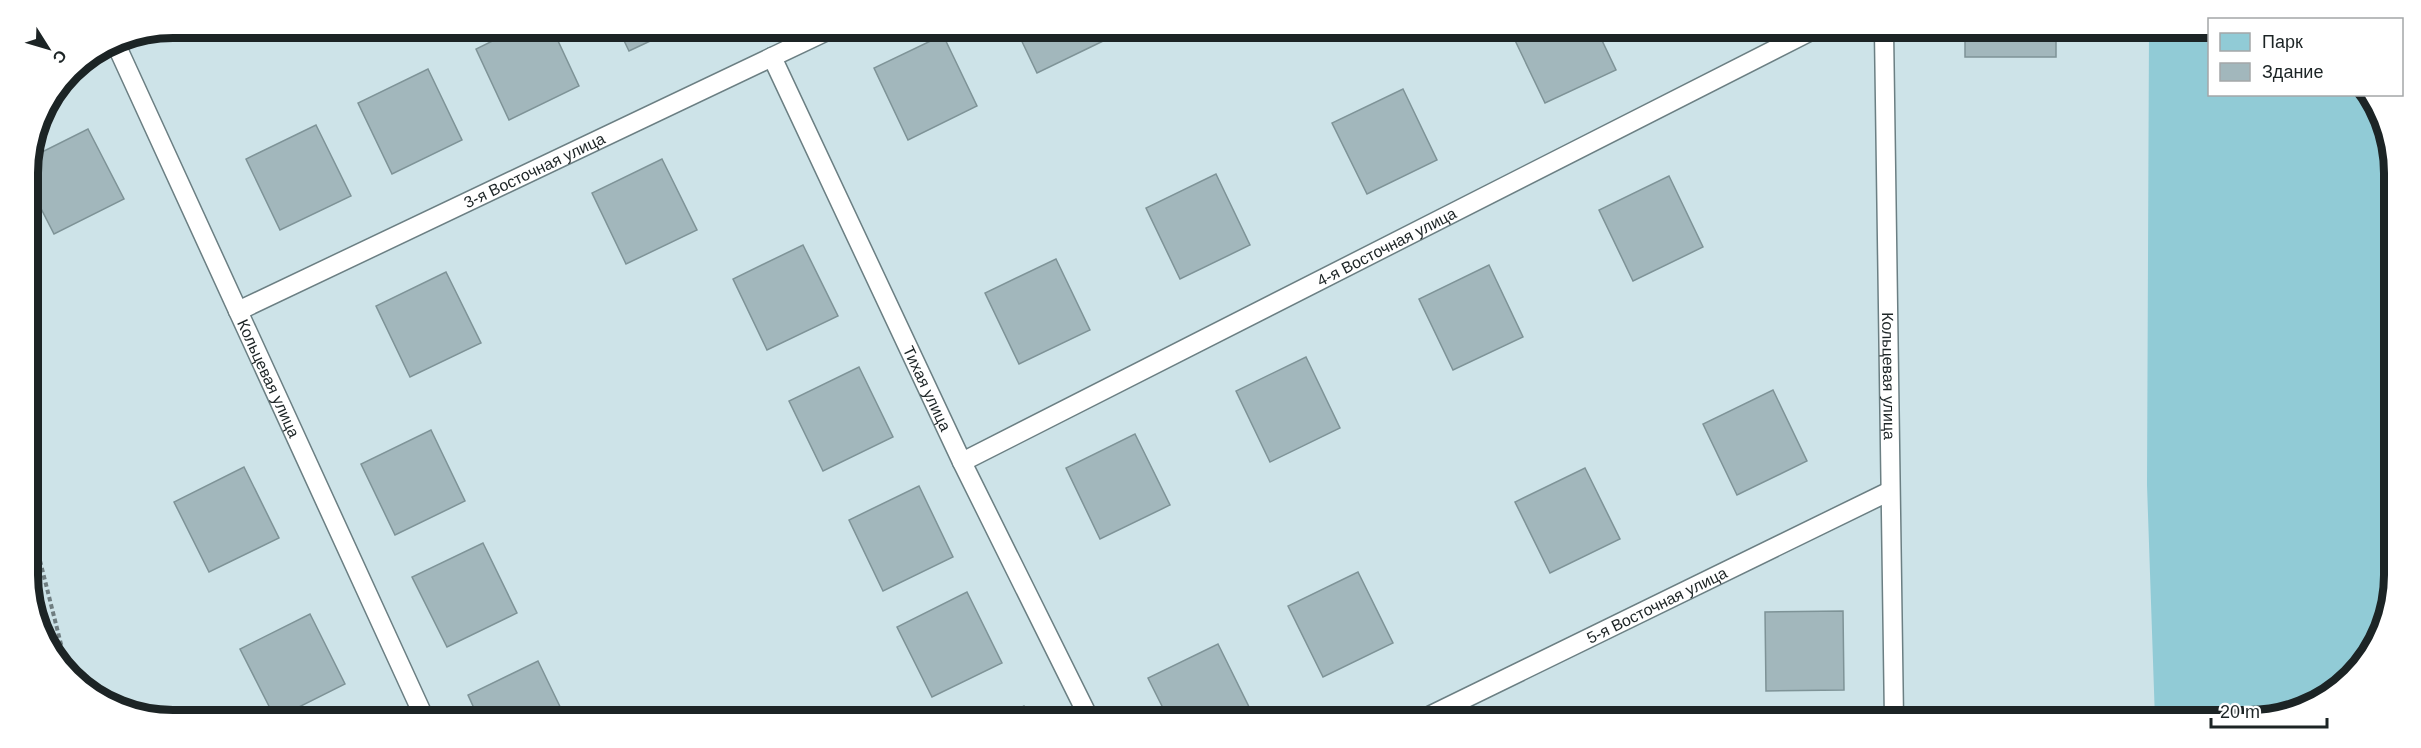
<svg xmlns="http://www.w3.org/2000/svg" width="2421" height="748" font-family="Arial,sans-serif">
<rect width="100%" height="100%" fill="#cde3e8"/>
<polygon fill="#91cbd6" points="2149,32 2209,32 2210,94 2367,95 2391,144 2389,613 2344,685 2304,710 2258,721 2155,720 2147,485"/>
<g fill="#a2b7bc" stroke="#7e9397" stroke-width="1.5">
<polygon points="519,28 552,28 579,86 509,120 476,49"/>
<polygon points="618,28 678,28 629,51"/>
<polygon points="1016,29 1128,29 1037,73"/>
<polygon points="1516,30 1597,30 1616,70 1545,103 1511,32"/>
<rect x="1965" y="31" width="91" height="26"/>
<polygon points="943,35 977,106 908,140 874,68"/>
<polygon points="428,69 462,140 392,174 358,103"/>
<polygon points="1403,89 1437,160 1367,194 1332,123"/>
<polygon points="316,125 351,196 280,230 246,159"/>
<polygon points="88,129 124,199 54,234 27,181 28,159"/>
<polygon points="662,159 697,230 626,264 592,193"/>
<polygon points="1216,174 1250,245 1180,279 1146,208"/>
<polygon points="1669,176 1703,247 1633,281 1599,210"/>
<polygon points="803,245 838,316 767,350 733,279"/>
<polygon points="1056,259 1090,330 1019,364 985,293"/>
<polygon points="1489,265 1523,337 1453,370 1419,299"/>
<polygon points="446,272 481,343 410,377 376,306"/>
<polygon points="1306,357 1340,428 1270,462 1236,391"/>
<polygon points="859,367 893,437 823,471 789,401"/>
<polygon points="1773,390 1807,461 1737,495 1703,424"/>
<polygon points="431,430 465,501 395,535 361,464"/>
<polygon points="1135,434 1170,505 1100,539 1066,468"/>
<polygon points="244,467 279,538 209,572 174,502"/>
<polygon points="1585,468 1620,539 1550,573 1515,502"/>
<polygon points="919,486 953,557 883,591 849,520"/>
<polygon points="483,543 517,613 447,647 412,577"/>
<polygon points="1358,572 1393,643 1323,677 1288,606"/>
<polygon points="967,592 1002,663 932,697 897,627"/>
<polygon points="1843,611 1844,690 1766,691 1765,612"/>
<polygon points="310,614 345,684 281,716 274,716 240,649"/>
<polygon points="1218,644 1253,715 1245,719 1168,718 1148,678"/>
<polygon points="538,661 565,717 478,717 468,695"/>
<polygon points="1024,706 1030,718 1000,718"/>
</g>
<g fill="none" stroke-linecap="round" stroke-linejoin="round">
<g stroke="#6b7f83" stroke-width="21">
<g id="lane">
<path id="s1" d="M 1884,31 L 1894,720"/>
<path id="s2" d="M 114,40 L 424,717"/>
<path id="s3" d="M 772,57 L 962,462 L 1089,718"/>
<path id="s4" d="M 238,311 L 831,29"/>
<path id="s5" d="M 962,462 L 1811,31"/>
<path id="s6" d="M 1423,719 L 1890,491"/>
</g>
</g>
<polyline stroke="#6f7d80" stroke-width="4" stroke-dasharray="4.5 3" stroke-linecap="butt" points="29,517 69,676"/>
<use href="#lane" stroke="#fff" stroke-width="18"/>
</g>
<g text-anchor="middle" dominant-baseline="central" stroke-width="4.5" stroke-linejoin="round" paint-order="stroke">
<g font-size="16" fill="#1c2425" stroke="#fff">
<text stroke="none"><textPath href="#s4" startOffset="328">3-я Восточная улица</textPath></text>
<text stroke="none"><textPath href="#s5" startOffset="476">4-я Восточная улица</textPath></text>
<text stroke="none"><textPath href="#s1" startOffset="345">Кольцевая улица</textPath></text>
<text stroke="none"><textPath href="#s2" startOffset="372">Кольцевая улица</textPath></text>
<text stroke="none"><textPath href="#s3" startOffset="366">Тихая улица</textPath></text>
<text stroke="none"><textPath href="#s6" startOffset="260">5-я Восточная улица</textPath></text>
</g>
</g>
<path d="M0 0H2421V748H0ZM173 38H2249A135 135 0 0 1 2384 173V575A135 135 0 0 1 2249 710H173A135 135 0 0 1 38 575V173A135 135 0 0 1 173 38Z" fill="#fff" fill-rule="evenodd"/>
<path fill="none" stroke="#1c2425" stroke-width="8" d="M173 38H2249A135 135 0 0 1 2384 173V575A135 135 0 0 1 2249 710H173A135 135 0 0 1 38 575V173A135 135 0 0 1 173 38Z"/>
<rect x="2208" y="18" width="195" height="78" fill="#ffffff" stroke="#a4a7a8" stroke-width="1.5"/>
<rect x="2220" y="33" width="30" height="18" fill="#91cbd6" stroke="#a4a7a8" stroke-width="1.5"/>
<text x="2262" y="48" font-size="18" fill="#1c2425">Парк</text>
<rect x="2220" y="63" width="30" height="18" fill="#a2b7bc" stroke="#a4a7a8" stroke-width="1.5"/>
<text x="2262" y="78" font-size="18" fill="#1c2425">Здание</text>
<g transform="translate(48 48) rotate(127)" stroke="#ffffff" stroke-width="4.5" paint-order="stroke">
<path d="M0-4.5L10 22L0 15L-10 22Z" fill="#1c2425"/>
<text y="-9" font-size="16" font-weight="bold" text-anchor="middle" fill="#1c2425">С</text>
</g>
<path d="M2211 718v9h116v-9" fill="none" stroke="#1c2425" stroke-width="3"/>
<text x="2220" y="718" font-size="18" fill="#1c2425" stroke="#ffffff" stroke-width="4.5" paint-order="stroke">20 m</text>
</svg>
